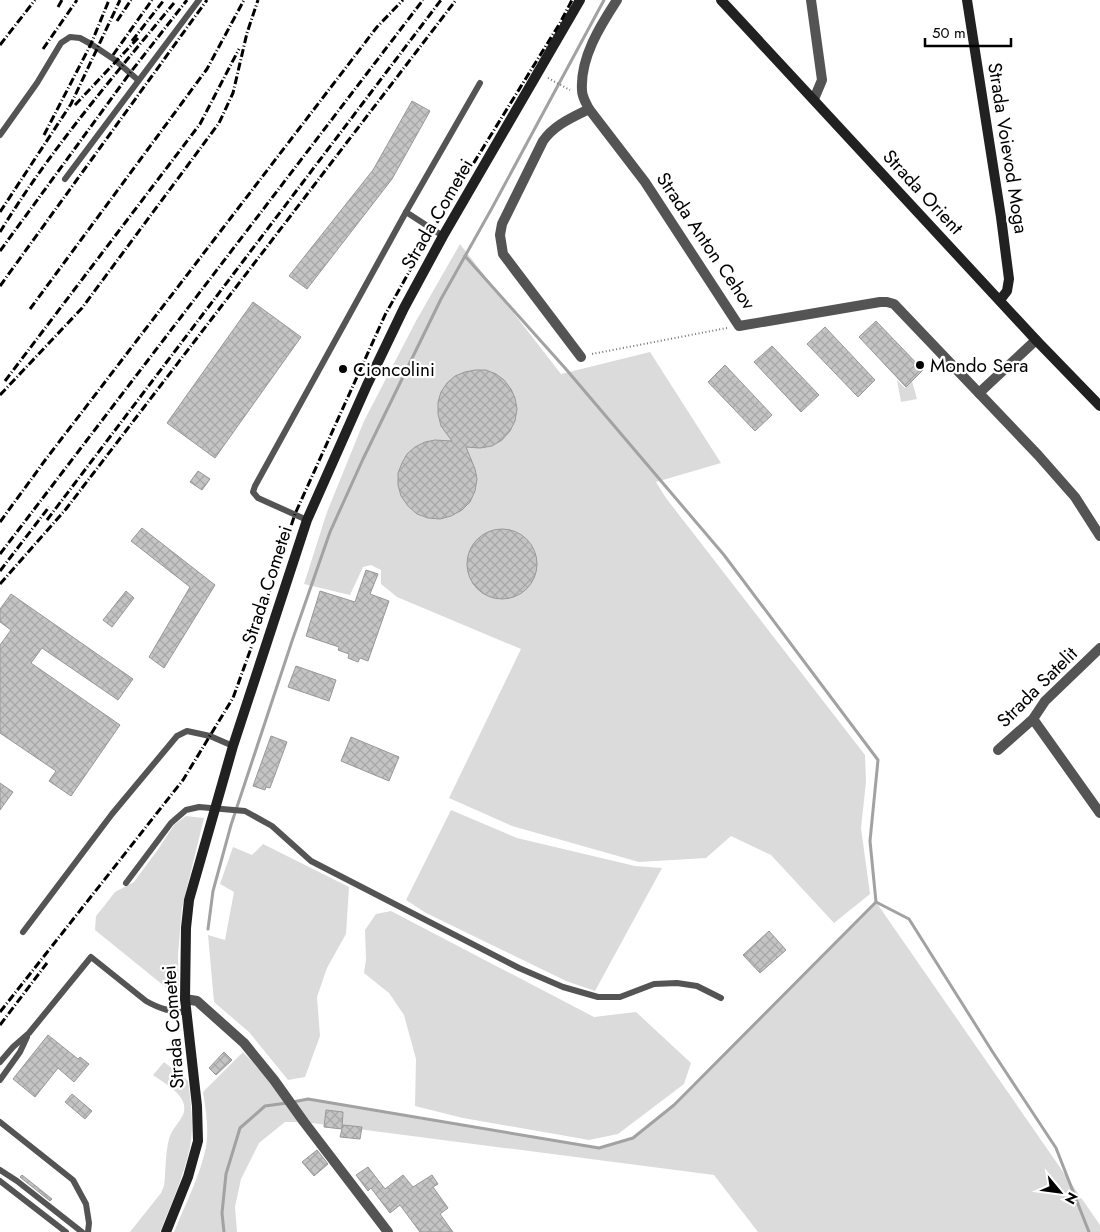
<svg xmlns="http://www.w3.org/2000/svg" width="1100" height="1232" font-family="Jost,sans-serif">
<defs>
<pattern id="building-cross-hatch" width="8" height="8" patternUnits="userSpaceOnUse" patternTransform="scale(1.25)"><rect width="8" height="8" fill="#c4c4c4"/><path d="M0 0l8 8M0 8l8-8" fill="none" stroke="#a7a7a7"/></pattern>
</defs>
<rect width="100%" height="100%" fill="#fff"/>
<g fill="#dbdbdb">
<polygon points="460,244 561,374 650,352 721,463 656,482 666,498 865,755 866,782 861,828 870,894 834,923 771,855 731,836 706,858 639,862 512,826 449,798 521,649 397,597 381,584 381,570 371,565 363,567 350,595 304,584 327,512 364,421 416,321"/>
<polygon points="897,380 905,388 912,381 917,399 901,402"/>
<polygon points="451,810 517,838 635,866 662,868 595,991 566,981 426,913 406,900"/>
<polygon points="186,816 204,818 182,908 178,955 179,998 95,930 96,916 105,905 115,892 134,882 159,848 174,825"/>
<polygon points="263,844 349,887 346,934 327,968 317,997 320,1036 305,1077 288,1080 249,1032 214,1002 208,935 225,940 234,892 220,884 233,847 252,855"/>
<path d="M 876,902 L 1100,1225 L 1100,1232 L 758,1232 L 714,1175 L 304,1122 L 285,1122 L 259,1143 L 241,1179 L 235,1207 L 237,1232 L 174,1232 C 185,1205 200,1176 206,1147 C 209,1129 206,1110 203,1092 L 243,1052 L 289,1101 L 308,1099 L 599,1148 L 633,1138 L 674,1105 Z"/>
<polygon points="391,911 594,1017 636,1012 691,1063 684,1084 618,1134 589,1140 463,1118 415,1106 416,1059 404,1015 389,993 364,973 366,959 365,930 376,914"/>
<path d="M 164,1062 L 188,1081 C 191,1103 194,1126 190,1147 C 184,1176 171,1204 160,1232 L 130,1232 L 161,1193 L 164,1186 C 166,1171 165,1154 169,1139 C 171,1129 181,1122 184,1112 C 188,1095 164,1083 153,1075 Z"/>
</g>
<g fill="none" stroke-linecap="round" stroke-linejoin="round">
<g stroke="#a2a2a2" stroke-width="3">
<polyline points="465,256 565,368 724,555 878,760 870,841 876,902"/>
<polyline points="208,929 213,891 231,825 292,641 330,532 363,459 441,299 492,208 604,0"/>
<polyline points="293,1102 308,1099 599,1148 633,1138 674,1105 876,902 909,919 992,1051 1056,1148 1089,1232"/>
<polyline points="224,1232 222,1213 226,1174 240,1128 265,1106 287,1103"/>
</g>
</g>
<g fill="url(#building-cross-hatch)" stroke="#989898">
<polygon points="412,101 430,111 392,179 307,289 289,276 373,170"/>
<polygon points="253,302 301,337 215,458 167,423"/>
<polygon points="876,321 923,370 906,387 859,337"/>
<polygon points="825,327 875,380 858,397 807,344"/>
<polygon points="772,346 819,395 801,412 754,362"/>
<polygon points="725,365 772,415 755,431 708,382"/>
<polygon points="475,370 486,370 496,374 504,380 511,389 515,398 517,409 515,421 510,431 502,440 492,446 480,448 466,447 475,469 477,479 475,491 470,502 462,510 451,516 440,519 428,518 417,514 408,506 401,496 398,485 398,473 402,463 407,454 415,447 425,442 435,440 452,441 441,426 438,414 438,402 441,392 447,383 455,376 465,372"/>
<polygon points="198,471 210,479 202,490 190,482"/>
<polygon points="142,528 215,585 164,668 149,657 190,587 131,541"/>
<circle cx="502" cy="564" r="35"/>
<polygon points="366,570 378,574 370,594 389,601 368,661 360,658 358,662 348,658 349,654 338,650 339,647 306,636 320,591 355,602"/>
<polygon points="126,591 134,598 112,627 103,620"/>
<polygon points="11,594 133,679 118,700 42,648 31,663 120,725 71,796 49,781 56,771 0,733 0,645 11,630 0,622 0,609"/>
<polygon points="296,666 336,680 329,701 288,687"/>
<polygon points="271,736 287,742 270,788 266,787 265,790 253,786"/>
<polygon points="351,737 399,757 389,781 341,761"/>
<polygon points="0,783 13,792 0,810"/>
<polygon points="769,931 786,950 760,973 743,955"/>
<polygon points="48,1035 78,1059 80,1057 89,1064 74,1082 58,1068 35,1097 13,1079"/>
<polygon points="224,1052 232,1060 216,1075 209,1068"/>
<polygon points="72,1094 92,1111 85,1119 65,1102"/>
<polygon points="326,1110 343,1112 342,1128 343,1125 362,1127 360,1139 340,1137 342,1129 324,1127"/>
<polygon points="317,1150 328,1164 314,1176 302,1162"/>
<polygon points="368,1167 385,1189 403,1175 413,1187 432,1175 438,1184 433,1187 448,1208 440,1214 453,1232 420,1232 400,1205 390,1213 371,1188 368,1191 356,1175"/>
<polygon points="22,1175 52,1199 50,1201 20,1177"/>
</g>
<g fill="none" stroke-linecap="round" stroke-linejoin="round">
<g stroke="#767676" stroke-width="2" stroke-dasharray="1 2.5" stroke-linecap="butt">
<polyline points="548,78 570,90"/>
<polyline points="592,354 727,328"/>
</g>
<g stroke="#545454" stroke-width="6">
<polyline points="0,135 37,83 61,43 70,37 80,38 91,44 115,60 138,80"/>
<polyline points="65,179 199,0"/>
<polyline points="443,236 406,212 480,83"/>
<polyline points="307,520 258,498 253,492 255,486 406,212"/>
<polyline points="126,883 171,823 186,810 199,807 245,811 272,826 311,861 519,968 563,987 598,997 620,997 654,984 677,983 697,986 721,998"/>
<polyline points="23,932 112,814 177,736 187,731 210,736 233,746"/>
<path d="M 0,1062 L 13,1047 L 29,1033 L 91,957 L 146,1001 C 160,1009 171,1012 187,1012"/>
<polyline points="0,1080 20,1052 27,1037"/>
<polyline points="0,1122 73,1180 86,1204 89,1223 88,1232"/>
<polyline points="0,1170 17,1181 82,1232"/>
<polyline points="0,1181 66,1232"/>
</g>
<g stroke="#545454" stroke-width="10">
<polyline points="811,0 822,80 814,99"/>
<polyline points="589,109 645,182 739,326 880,302 887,302 894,304 1038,455 1075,497 1100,536"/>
<path d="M 581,357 L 503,254 L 500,235 L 502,224 L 543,141 C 554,125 571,118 589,109 C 586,103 582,97 582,90 C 580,58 600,26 617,0"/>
<polyline points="979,393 1036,340"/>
<polyline points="1033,719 1100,813"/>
<polyline points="998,750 1033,719 1045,701 1100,648"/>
<polyline points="185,999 197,1001 244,1043 274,1080 304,1122 388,1232"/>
</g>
<g stroke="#212121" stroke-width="10">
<polyline points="721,0 1036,340 1100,406"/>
<polyline points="967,0 1001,217 1009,279 1007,291 1000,300"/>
<polyline points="166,1232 188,1177 198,1141 197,1106 185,999 186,928 189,900 233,746 307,520 367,385 404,308 443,236 580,0"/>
</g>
<g stroke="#000" stroke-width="3" stroke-dasharray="8 2.5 1 2.5" stroke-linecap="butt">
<polyline points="58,7 62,0"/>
<polyline points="117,21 131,0"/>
<polyline points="132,41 164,0"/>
<polyline points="0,45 35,0"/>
<polyline points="43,49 77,0"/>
<polyline points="113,55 152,0"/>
<polyline points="75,105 138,38"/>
<polyline points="44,135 91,44 109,0"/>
<polyline points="0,212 71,104 120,0"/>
<path d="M 0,232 C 50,150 113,77 174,3"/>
<polyline points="0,251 130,73 187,0"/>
<polyline points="0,286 207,0"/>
<polyline points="30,309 207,69 244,0"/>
<polyline points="5,381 200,124 239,49"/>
<polyline points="0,395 82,308 219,123 233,93 247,33 258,0"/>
<polyline points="47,520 441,0"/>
<polyline points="0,522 46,459 377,27 403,0"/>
<polyline points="0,554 423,0"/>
<polyline points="0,571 49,507"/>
<polyline points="0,584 66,509 456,0"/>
<polyline points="0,1012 183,780 233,698 250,651 295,514 385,315 433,229 560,23 572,0"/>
<polyline points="0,1025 47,963"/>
</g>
</g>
<g fill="#000" stroke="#fff" stroke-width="2">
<circle cx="920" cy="365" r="5"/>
<circle cx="343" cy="369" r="5"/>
</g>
<g text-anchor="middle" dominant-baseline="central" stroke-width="4.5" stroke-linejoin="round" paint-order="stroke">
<g font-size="19" fill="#000" stroke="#fff">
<text transform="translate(1008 148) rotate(81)">Strada Voievod Moga</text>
<text transform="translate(923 192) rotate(47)">Strada Orient</text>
<text transform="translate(437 214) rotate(-60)">Strada Cometei</text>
<text transform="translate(706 241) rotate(56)">Strada Anton Cehov</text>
<text transform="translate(267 585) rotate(-72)">Strada Cometei</text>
<text transform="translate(1037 687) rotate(-45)">Strada Satelit</text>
<text transform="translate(173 1027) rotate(-94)">Strada Cometei</text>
</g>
<g font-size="19" fill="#000" stroke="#fff" text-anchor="start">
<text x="930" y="365">Mondo Sera</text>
<text x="353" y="369">Cioncolini</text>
</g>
</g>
<g transform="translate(1060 1192) rotate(119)" stroke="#ffffff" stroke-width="4" paint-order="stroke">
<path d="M0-4L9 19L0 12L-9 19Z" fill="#000000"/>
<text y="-8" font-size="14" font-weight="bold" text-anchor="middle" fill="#000000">N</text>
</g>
<path d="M925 38v8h86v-8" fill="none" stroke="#000000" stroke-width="2.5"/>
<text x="932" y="38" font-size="15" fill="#000000" stroke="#ffffff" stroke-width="4" paint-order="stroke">50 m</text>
</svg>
